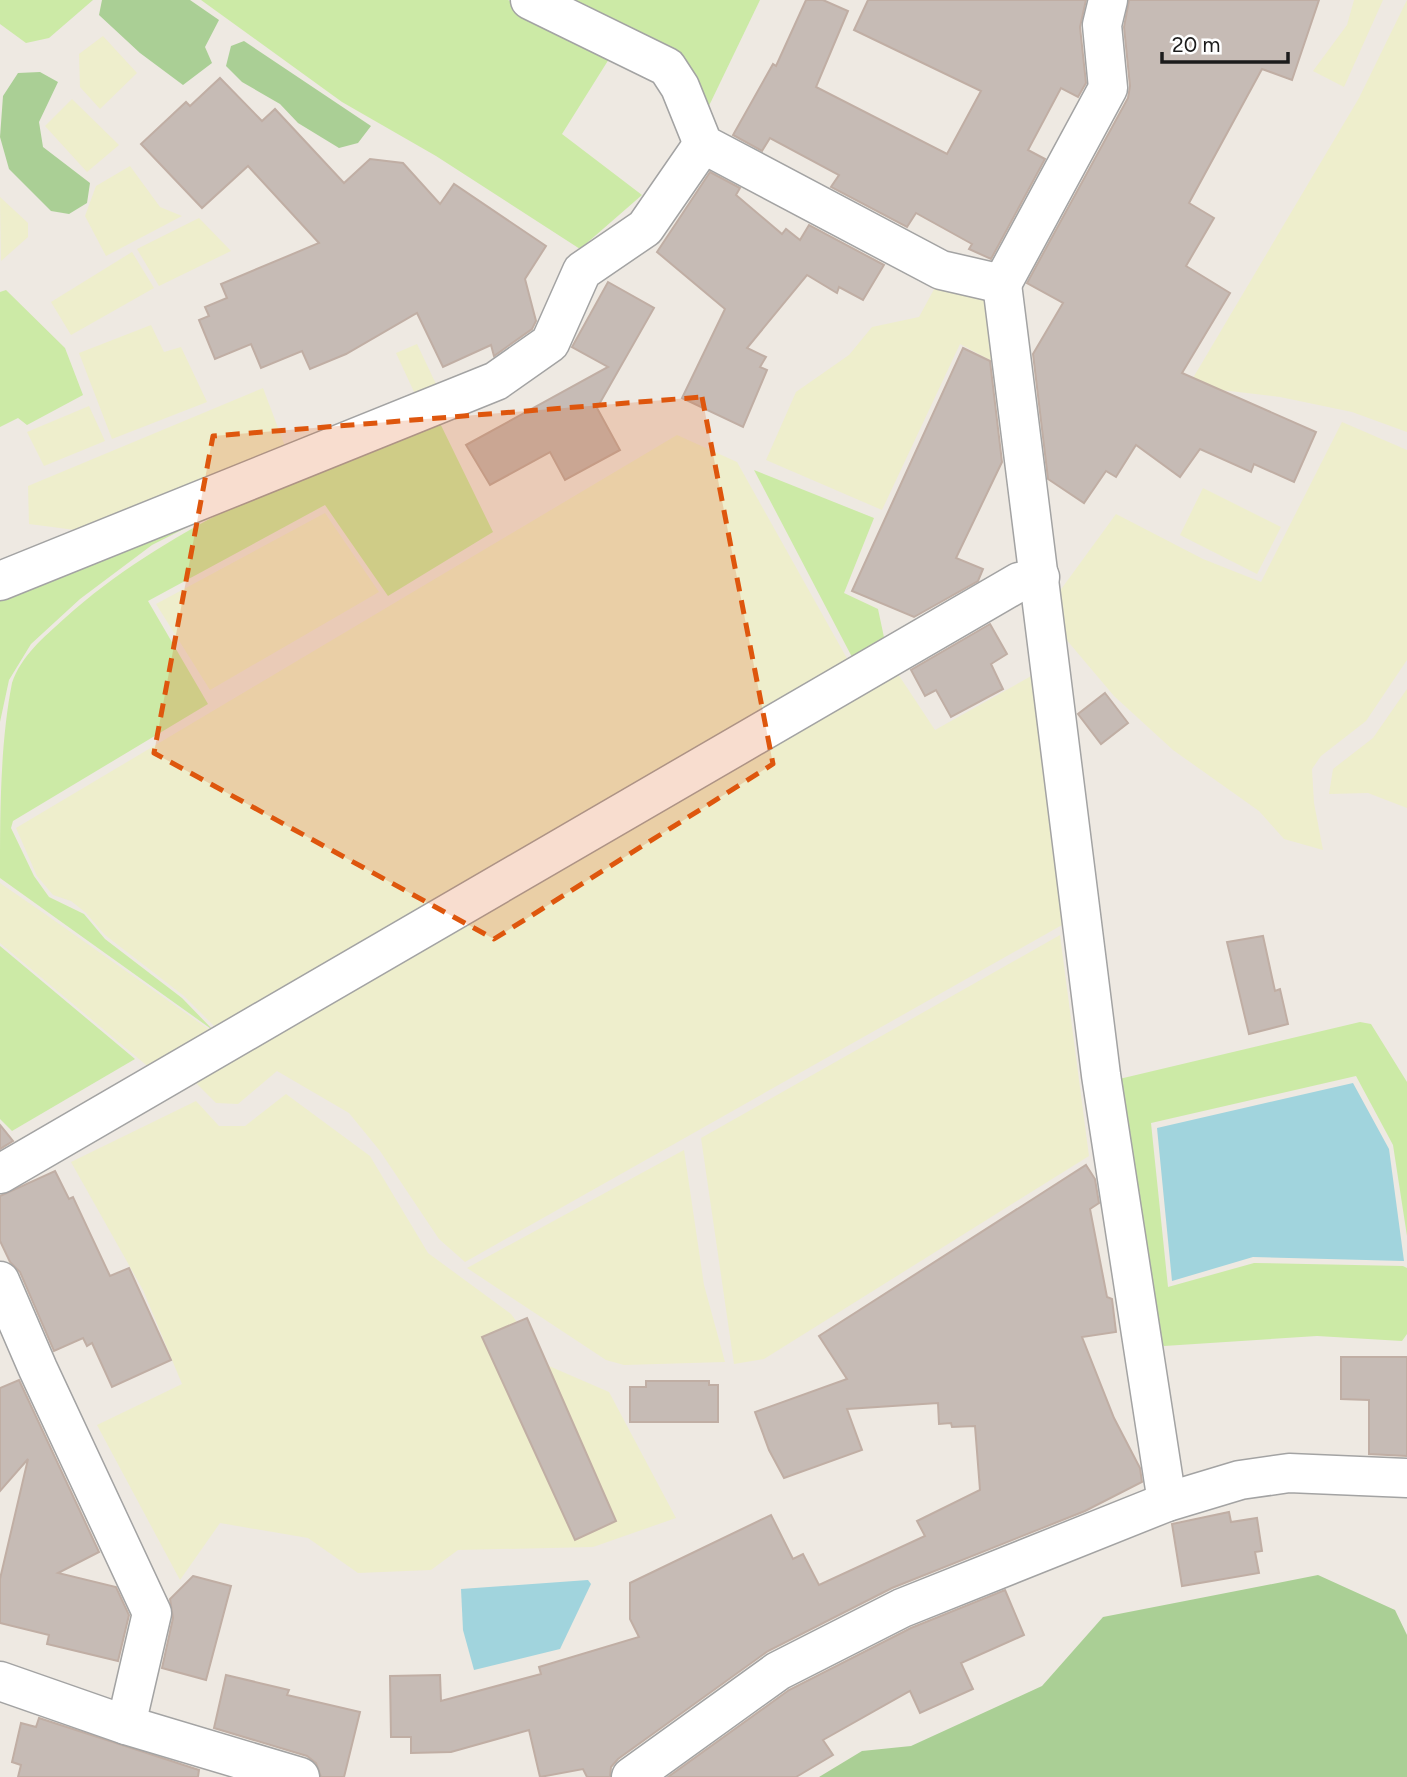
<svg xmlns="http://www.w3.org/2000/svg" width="1407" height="1777" font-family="Figtree,sans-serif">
<rect width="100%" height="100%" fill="#eee9e2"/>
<g fill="#eec">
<polygon points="1354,0 1383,0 1344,87 1313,71 1347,25"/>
<polygon points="1407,0 1407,432 1352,412 1280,397 1204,388 1193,378 1359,98"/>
<polygon points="103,36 137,73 100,109 80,87 79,54"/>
<polygon points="72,99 119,145 87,172 45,126"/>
<polygon points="130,166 160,207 182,216 106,256 85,216 96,186"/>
<polygon points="0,197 28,223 28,237 1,261"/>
<polygon points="199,218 231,251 159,286 137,249"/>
<polygon points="132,252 154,288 71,335 51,302"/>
<polygon points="939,280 983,296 995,309 1003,367 960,344 882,510 766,460 796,392 849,355 872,327 919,317"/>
<polygon points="151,325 164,352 181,347 207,402 112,439 79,353"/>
<polygon points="417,344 436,384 415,394 396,353"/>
<polygon points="263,388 286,449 83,531 29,524 28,486"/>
<polygon points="89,406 105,441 44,466 27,432"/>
<polygon points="1342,422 1407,450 1407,660 1366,721 1321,756 1312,769 1314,803 1323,850 1284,839 1259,811 1173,750 1114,696 1054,625 1051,603 1116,514 1203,559 1261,582"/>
<polygon points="677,435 737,462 849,662 217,1029 184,996 105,935 85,912 71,901 53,895 37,876 16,828"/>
<polygon points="1203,488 1281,527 1257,574 1180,535"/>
<polygon points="325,513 379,592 210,690 156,604"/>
<polygon points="894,668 935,730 1033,675 1062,925 465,1262 439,1239 380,1151 349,1113 277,1071 238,1104 216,1103 196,1083"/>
<polygon points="1407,689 1407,808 1368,793 1329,794 1333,769 1373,738"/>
<polygon points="0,883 45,914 211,1031 151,1069 0,943"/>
<polygon points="1060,935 1089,1156 764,1359 734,1364 701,1138"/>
<polygon points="286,1094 370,1156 428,1253 511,1314 549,1366 609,1392 676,1518 593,1547 458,1550 431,1570 358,1573 308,1538 220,1523 180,1580 97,1425 182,1384 143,1290 71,1162 196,1101 219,1126 245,1126"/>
<polygon points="684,1150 704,1285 725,1362 624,1365 606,1360 467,1268"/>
</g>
<g fill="#cceaa6">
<polygon points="0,0 93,0 49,38 26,43 0,24"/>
<polygon points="201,0 508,0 614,51 562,134 642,195 580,249 436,156 342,102"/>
<polygon points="557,0 760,0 706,112"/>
<polygon points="6,290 65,348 83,395 27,425 18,418 0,427 0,292"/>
<path d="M 436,415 L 493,532 L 388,596 L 325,505 L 148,601 L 208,704 L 13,821 L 11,828 L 34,876 L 49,897 L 84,914 L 105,939 L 182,998 L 214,1031 L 0,878 C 0,815 0,744 12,683 C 21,656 44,637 65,618 C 171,523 307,472 436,415 Z"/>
<polygon points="754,470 874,518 844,593 878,609 885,642 852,657"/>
<polygon points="239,501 152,545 80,599 31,644 9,680 0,722 0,595"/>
<polygon points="0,946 135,1059 12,1131 0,1119"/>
<polygon points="1360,1022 1371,1024 1407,1082 1407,1236 1393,1145 1356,1076 1151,1123 1168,1287 1254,1263 1403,1266 1407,1268 1407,1334 1402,1341 1317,1336 1164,1346 1151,1330 1115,1080"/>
</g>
<g fill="#aacf95">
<polygon points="102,0 190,0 219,20 205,47 212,63 183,85 140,53 99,15"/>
<polygon points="244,41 371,126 358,143 339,148 298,123 280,104 242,82 226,66 231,46"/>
<polygon points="40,72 58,82 39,122 43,147 90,183 87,203 69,214 51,211 9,169 0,137 3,96 18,73"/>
<polygon points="1318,1575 1395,1610 1407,1635 1407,1777 819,1777 862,1751 911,1746 1042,1686 1103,1617"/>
</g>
<g fill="#a1d4dd">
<polygon points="1353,1083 1389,1149 1404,1261 1253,1257 1172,1281 1157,1128"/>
<polygon points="588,1580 591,1584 560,1649 474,1670 463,1630 461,1589"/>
</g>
<g fill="#c6bbb5" stroke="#c0aea4" stroke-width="2">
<polygon points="806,0 823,0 848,11 816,87 947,154 981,91 854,30 868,0 1086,0 1080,27 1086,83 1078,97 1061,88 1028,150 1045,159 991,259 969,249 972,244 916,213 907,227 831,187 839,175 770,138 762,151 733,135 773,64 776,66"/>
<polygon points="1129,0 1319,0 1292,80 1262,69 1189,203 1214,218 1186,266 1230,293 1182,373 1316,432 1294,482 1254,464 1251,472 1200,449 1180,477 1136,445 1116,477 1106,471 1084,503 1048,479 1033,354 1063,303 1027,283 1128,98 1130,86 1124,27"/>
<polygon points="220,78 262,121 275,109 344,183 370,159 403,163 440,204 454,184 546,246 525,279 536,321 532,329 494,356 491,345 443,367 417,313 346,354 310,369 302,351 261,368 251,344 215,359 199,320 209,316 205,307 227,298 221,284 319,243 248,166 202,208 141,144 186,102 190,106"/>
<polygon points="710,172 740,188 736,195 782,234 786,229 800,240 809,225 884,265 863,300 839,287 837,293 807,275 747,348 766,357 760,367 767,370 743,427 682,398 725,309 657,252"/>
<polygon points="608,282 654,308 597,408 620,450 565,480 550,452 490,485 466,445 608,367 572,347"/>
<polygon points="963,348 990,361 1002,462 956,558 983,569 978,581 914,617 852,591"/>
<polygon points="990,624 1007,654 991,664 1003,689 951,717 936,690 925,696 911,670"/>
<polygon points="1105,693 1128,723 1101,744 1078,714"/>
<polygon points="1263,936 1275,991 1280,989 1288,1024 1249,1034 1227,942"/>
<polygon points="0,1125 13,1141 0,1149"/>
<polygon points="1086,1165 1095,1179 1099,1203 1090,1209 1107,1297 1112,1299 1116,1332 1082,1337 1114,1418 1140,1468 1142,1482 1085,1511 892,1588 768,1651 618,1759 611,1767 610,1777 587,1777 583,1769 540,1777 529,1730 451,1752 411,1753 411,1737 391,1737 390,1676 440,1675 441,1701 541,1674 539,1667 639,1637 630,1619 630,1583 771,1515 793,1559 803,1554 819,1585 925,1536 917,1521 980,1490 975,1426 952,1427 951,1423 939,1424 938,1403 847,1409 862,1450 784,1478 769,1450 755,1412 847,1379 819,1336"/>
<polygon points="55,1171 69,1199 73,1197 110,1276 129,1268 171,1360 112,1387 92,1343 87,1346 83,1338 54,1351 20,1272 10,1262 0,1241 0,1196"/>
<polygon points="527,1318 616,1521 575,1540 482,1337"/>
<polygon points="1341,1357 1407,1357 1407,1456 1369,1454 1369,1400 1341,1399"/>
<polygon points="19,1380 99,1552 58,1573 116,1587 129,1615 118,1661 47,1644 49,1635 0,1623 0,1579 28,1459 0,1491 0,1388"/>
<polygon points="646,1381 709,1381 709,1385 718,1385 718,1422 630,1422 630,1387 646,1387"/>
<polygon points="1229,1512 1231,1522 1257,1518 1262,1551 1255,1552 1259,1573 1182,1586 1172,1524"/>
<polygon points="193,1576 231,1586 206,1680 162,1668 173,1618 170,1599"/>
<polygon points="1005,1590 1024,1635 961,1663 973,1689 920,1713 910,1691 823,1740 833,1755 796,1777 668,1777 789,1690 911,1628"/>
<polygon points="226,1675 289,1690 287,1695 360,1712 344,1777 321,1777 316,1763 307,1756 214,1728"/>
<polygon points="39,1718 199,1770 198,1777 18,1777 21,1765 12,1762 21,1723 36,1727"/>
</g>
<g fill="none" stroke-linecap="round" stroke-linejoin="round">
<g stroke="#a3a3a3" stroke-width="41">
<g id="street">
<polyline points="530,0 667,67 680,87 703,144 941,270 1002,284 1108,88 1102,25 1108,0"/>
<polyline points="1002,284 1101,1075 1167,1502"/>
<polyline points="0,581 496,381 550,343 582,271 645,228 703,144"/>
<polyline points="0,1174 1019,582 1040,577"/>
<polyline points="0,1281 38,1369 152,1613 126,1725"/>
<polyline points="0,1681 126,1725 300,1777"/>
<polyline points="631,1777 778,1671 902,1608 1167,1502 1240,1480 1289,1473 1407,1478"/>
</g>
</g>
<use href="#street" stroke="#fff" stroke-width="38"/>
</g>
<path fill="#de560d" fill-opacity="0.2" stroke="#de560d" stroke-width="5" stroke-dasharray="14 9" stroke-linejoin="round" d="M 702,397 L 773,764 L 494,939 L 154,753 L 213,436 Z"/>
<path d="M1162 52v10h126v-10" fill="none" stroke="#1c1c1c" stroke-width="3.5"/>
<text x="1172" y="52" font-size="21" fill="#1c1c1c" stroke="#ffffff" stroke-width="5" paint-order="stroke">20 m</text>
</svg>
